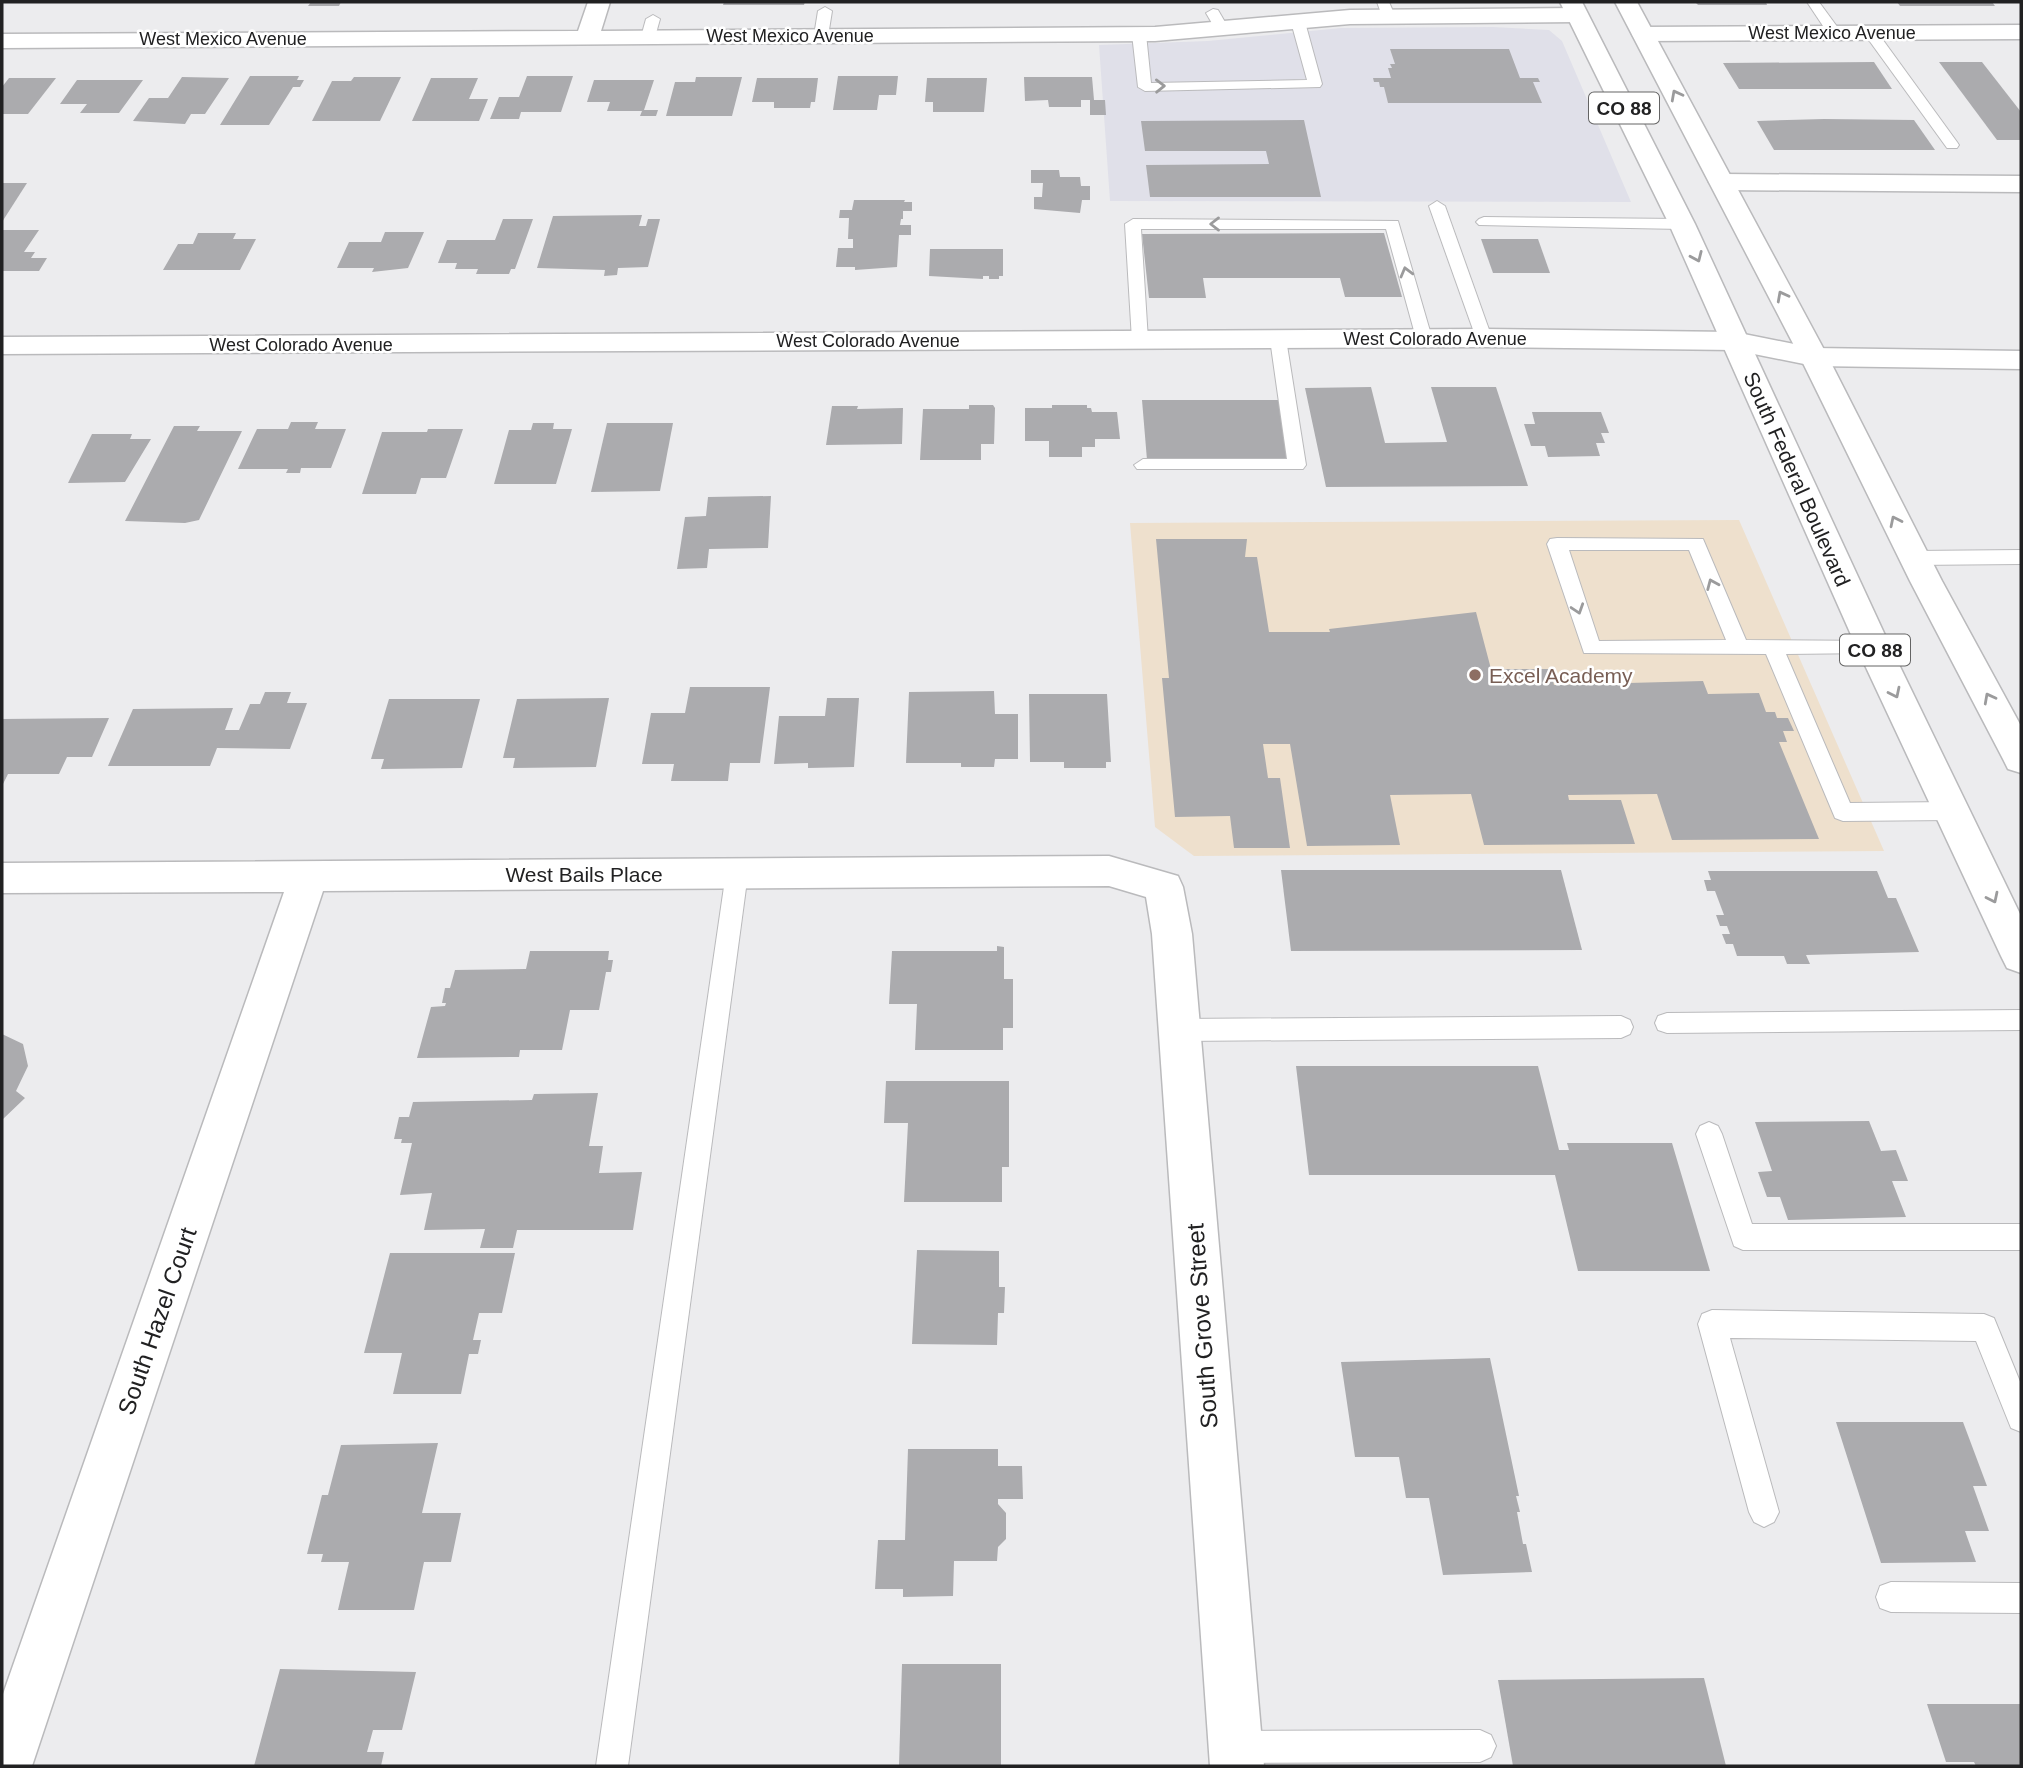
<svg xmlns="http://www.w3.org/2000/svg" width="2023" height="1768" font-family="Helvetica,sans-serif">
<rect width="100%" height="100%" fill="#ececee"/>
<polygon fill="#e0e0e9" points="1493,27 1549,30 1562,41 1631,202 1110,201 1099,45 1208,41 1341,28"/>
<polygon fill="#eee0cd" points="1739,520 1884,851 1194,856 1155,827 1130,523"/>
<g fill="#ababae">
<polygon points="311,2 341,2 339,6 308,6"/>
<polygon points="724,2 805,2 804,5 723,5"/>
<polygon points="1695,2 1766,2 1767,5 1698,5"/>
<polygon points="1897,2 1992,2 1995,6 1900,6"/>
<polygon points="1390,49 1509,49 1520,78 1538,78 1540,82 1533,82 1542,103 1388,103 1384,87 1380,87 1379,82 1374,82 1373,78 1391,78 1388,68 1392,68 1390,64 1395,64"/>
<polygon points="1874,62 1892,89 1739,89 1723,63"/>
<polygon points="1939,62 1982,62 2021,112 2021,140 1997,140"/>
<polygon points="250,76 299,76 297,80 304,80 300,87 293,87 269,125 220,125"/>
<polygon points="527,76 573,76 561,112 521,112 519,119 490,119 499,97 519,97"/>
<polygon points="838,76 898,76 896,95 879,95 877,110 833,110"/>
<polygon points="182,77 229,78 205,114 191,114 185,124 133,121 149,98 168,98"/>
<polygon points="354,77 401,77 380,121 312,121 332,81 351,81"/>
<polygon points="696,77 742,77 732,116 666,116 675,82 695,82"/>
<polygon points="1024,77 1092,77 1094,100 1105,100 1106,115 1090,115 1090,100 1081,100 1081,107 1049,107 1048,100 1025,101"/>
<polygon points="9,78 56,78 28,114 2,114 2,87"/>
<polygon points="431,78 478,78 469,99 488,99 479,121 412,121"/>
<polygon points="757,78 818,78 815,102 811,102 810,108 774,108 774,102 752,102"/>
<polygon points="927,78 987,78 984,112 933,112 933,102 925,102"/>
<polygon points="77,80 143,80 119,113 80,113 87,104 60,104"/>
<polygon points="594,80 654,80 644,110 658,110 656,116 640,116 642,111 607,111 610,102 587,102"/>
<polygon points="1824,119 1914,120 1935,150 1774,150 1757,121"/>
<polygon points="1304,120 1321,197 1150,197 1146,165 1269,164 1266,151 1145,151 1141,121"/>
<polygon points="1031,170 1059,170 1060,177 1080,177 1081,186 1090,186 1090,200 1082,200 1080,213 1034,209 1034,197 1042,197 1043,183 1031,183"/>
<polygon points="2,183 27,183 2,222"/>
<polygon points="854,200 905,200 904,202 912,202 912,211 903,211 903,219 901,219 900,225 911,225 911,235 899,235 897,267 855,270 855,267 836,267 838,248 853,248 853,239 848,239 849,218 839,218 840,210 852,210"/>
<polygon points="642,215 639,226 646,226 648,219 660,219 648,267 618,268 617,275 604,276 605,270 537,268 553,216"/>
<polygon points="503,219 533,219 515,269 511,269 509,274 476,274 478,269 455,269 457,263 438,263 447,240 495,240"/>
<polygon points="2,230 39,230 24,252 35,252 31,258 47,258 39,271 2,271"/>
<polygon points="385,232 424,232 408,268 372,272 374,268 337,268 349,242 381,242"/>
<polygon points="198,233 236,233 233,239 256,239 240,270 163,270 178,244 193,244"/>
<polygon points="1384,233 1402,297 1345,297 1340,278 1203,278 1206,298 1149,298 1142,234"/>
<polygon points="1481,239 1538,239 1550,273 1493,273"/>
<polygon points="930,249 1003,249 1003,276 999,276 999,279 989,279 989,276 983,276 983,279 929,276"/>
<polygon points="1371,387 1385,443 1447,442 1431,387 1496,387 1528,486 1326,487 1305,388"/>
<polygon points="1142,400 1281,400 1291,459 1147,460"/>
<polygon points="969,405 993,405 995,408 994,444 981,444 981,460 920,460 923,409 969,409"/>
<polygon points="1052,405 1087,405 1087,408 1091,408 1092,412 1117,412 1120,439 1095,439 1095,447 1082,447 1082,457 1049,457 1049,441 1025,441 1025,408 1052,408"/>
<polygon points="832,406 858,406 857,409 903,408 902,444 826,445"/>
<polygon points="1532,412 1601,412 1609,433 1601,433 1605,443 1596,443 1600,456 1548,457 1545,446 1531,446 1524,424 1535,424"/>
<polygon points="291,422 318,422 315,429 346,429 331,468 301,468 300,473 286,473 288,469 238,469 257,429 288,429"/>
<polygon points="533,423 554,423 553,429 572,429 556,484 494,484 509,430 531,430"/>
<polygon points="607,423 673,423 660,491 591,492"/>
<polygon points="174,426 200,426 197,431 242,431 199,520 185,523 125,521"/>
<polygon points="428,429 463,429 446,478 421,478 416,494 362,494 382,432 427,432"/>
<polygon points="92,434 132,434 130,439 151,439 125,482 68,483"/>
<polygon points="771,496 768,548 709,549 707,568 677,569 685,517 706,516 708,497"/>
<polygon points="1156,539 1247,539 1245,557 1257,557 1269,632 1330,632 1329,629 1476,612 1491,669 1550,669 1554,685 1703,681 1708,694 1759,693 1766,712 1775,712 1777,718 1788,718 1794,731 1783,731 1787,742 1779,742 1819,839 1672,840 1657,794 1568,795 1569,800 1621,800 1635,844 1484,845 1471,794 1390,795 1400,845 1307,846 1290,744 1263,744 1268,778 1280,778 1290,848 1234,848 1230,816 1175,817 1162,678 1169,678"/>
<polygon points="690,687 770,687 760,763 730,763 728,781 671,781 674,764 642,764 651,713 685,713"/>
<polygon points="994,691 995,714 1018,714 1018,759 995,759 994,767 961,767 961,763 906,763 909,692"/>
<polygon points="265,692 291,692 287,703 307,703 290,749 217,748 210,766 108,766 133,709 233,708 225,730 239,730 250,704 260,704"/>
<polygon points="1029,694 1107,694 1111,762 1106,762 1106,768 1064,768 1064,762 1030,762"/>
<polygon points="609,698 596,767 513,768 515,758 503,758 517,699"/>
<polygon points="827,698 859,698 854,767 808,768 808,763 774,764 779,716 825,716"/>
<polygon points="389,699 480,699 462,768 381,769 384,759 371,759"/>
<polygon points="109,718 92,757 67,757 59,774 8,774 2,786 2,719"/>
<polygon points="1281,870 1561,870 1582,950 1291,951"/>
<polygon points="1708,871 1877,871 1888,898 1896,898 1919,952 1806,955 1810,964 1787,964 1784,956 1737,956 1733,944 1726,944 1722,934 1730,934 1727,926 1720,926 1716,915 1724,915 1715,891 1707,891 1704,880 1711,880"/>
<polygon points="997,946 1004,947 1004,979 1013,979 1013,1028 1003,1028 1003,1050 915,1050 917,1004 889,1004 892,951 997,951"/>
<polygon points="530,951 609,951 608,960 613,960 611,972 606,972 599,1010 570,1010 562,1050 520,1050 519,1057 417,1058 431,1007 445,1006 446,1003 442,1003 445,988 450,988 455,970 526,969"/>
<polygon points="2,1034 23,1044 28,1066 16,1091 25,1098 2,1120"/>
<polygon points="1296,1066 1538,1066 1559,1150 1569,1150 1567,1143 1672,1143 1710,1271 1578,1271 1555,1175 1309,1175"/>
<polygon points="886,1081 1009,1081 1009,1167 1002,1167 1002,1202 904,1202 908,1123 884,1123"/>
<polygon points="598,1093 589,1146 603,1146 599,1173 642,1172 633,1230 517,1230 513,1248 480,1248 485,1229 424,1230 432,1193 400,1195 412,1143 401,1143 402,1139 394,1139 399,1117 409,1117 413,1102 532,1100 534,1094"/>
<polygon points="1869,1121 1881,1151 1896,1150 1908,1181 1892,1181 1906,1217 1788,1220 1780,1197 1767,1197 1758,1172 1772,1171 1755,1122"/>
<polygon points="917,1250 999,1251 999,1287 1005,1287 1004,1313 998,1313 997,1345 912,1344"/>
<polygon points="390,1253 515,1253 502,1313 479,1313 473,1340 481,1340 478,1354 469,1354 461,1394 393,1394 402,1353 364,1353"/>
<polygon points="1490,1358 1519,1496 1516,1496 1520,1512 1517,1512 1523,1544 1526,1544 1532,1572 1443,1575 1429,1498 1406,1498 1399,1457 1355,1457 1341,1362"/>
<polygon points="1836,1422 1963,1422 1987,1486 1973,1486 1989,1531 1965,1531 1976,1562 1881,1563"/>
<polygon points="438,1443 422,1513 461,1513 451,1562 424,1562 414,1610 338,1610 349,1562 321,1562 323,1554 307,1554 322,1495 328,1495 341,1445"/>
<polygon points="908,1449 998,1449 998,1466 1022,1466 1023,1499 998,1499 998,1504 1006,1513 1006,1539 998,1547 997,1561 954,1561 953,1596 903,1597 903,1589 875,1589 878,1540 905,1540"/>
<polygon points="902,1664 1001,1664 1001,1766 899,1766"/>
<polygon points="280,1669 416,1672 402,1730 373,1730 367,1752 384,1752 381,1766 254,1766"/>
<polygon points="1704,1678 1726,1766 1513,1766 1498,1680"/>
<polygon points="1927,1704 2021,1704 2021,1766 1976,1766 1974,1762 1946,1762"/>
</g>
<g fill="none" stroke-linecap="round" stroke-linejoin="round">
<g stroke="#bababc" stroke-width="2">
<g id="service">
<polygon points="1377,2 1389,2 1395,16 1393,19 1383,19"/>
<polygon points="1807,2 1819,2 1841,32 1839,35 1829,35"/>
<polygon points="825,7 832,11 828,36 821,40 814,36 818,11"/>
<polygon points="1213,9 1218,10 1229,29 1227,32 1217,32 1206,13"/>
<polygon points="653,15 660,19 655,37 648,41 643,40 641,37 646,19"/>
<polygon points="1298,18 1305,22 1322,84 1320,87 1145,91 1138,87 1132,34 1139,30 1146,34 1151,83 1307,80 1291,22"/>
<polygon points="1870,28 1875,29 1957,142 1959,145 1957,148 1947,148 1863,32"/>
<polygon points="1437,201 1445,206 1492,338 1490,342 1484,343 1476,338 1429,206"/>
<polygon points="1484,217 1682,219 1690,224 1682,229 1479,225 1476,222 1479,219"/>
<polygon points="1133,219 1398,221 1432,338 1424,343 1416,338 1386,229 1141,229 1148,340 1146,344 1134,344 1132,340 1125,224"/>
<polygon points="1278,334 1286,339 1306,465 1303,469 1137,469 1134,465 1143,459 1287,459 1270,339"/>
<path d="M 1557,538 L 1703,539 L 1746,640 L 1880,641 L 1883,646 L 1880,651 L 1873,653 L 1786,654 L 1850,803 L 1952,802 L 1960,805 L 1963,811 L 1960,817 L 1952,820 L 1843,821 L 1835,818 L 1766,654 L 1584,653 L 1547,544 L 1550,539 ZM 1569,550 L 1689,550 L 1726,640 L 1599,641 Z"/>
<polygon points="2021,550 2021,564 1914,565 1907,563 1904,558 1907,553 1914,551"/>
<polygon points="737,864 745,867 748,873 628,1766 596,1766 726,873 729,867"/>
<polygon points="2021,1010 2021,1030 1667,1033 1658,1030 1655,1023 1658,1016 1667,1013"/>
<polygon points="1621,1016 1630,1020 1633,1027 1630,1034 1621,1038 1179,1041 1170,1037 1167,1030 1170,1023 1179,1019"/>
<polygon points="1709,1122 1718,1126 1722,1134 1752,1224 2021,1224 2021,1250 1743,1250 1734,1246 1696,1134 1700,1126"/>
<polygon points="1712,1310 1984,1314 1994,1318 2021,1384 2021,1432 2011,1428 1976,1341 1730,1338 1779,1512 1774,1522 1764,1527 1754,1522 1749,1512 1698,1324 1702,1314"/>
<polygon points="1891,1582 2021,1583 2021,1613 1891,1612 1880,1608 1876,1597 1880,1586"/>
<polygon points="1480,1730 1491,1735 1496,1746 1491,1757 1480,1762 1236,1763 1225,1758 1220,1747 1225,1736 1236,1731"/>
</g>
</g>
<g stroke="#bababc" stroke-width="3">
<g id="minor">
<polygon points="588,2 610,2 601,31 1155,27 1350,10 1577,8 1585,10 1588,15 1585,20 1577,22 1350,24 1155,41 2,48 2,34 578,31"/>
<polygon points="2021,25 2021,39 1643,41 1635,39 1632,34 1635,29 1643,27"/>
<polygon points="1722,174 2021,176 2021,192 1722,190 1713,187 1709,182 1713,177"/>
<polygon points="1484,329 1734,332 1814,348 2021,351 2021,369 1814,366 1734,350 1484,347 2,354 2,337"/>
<polygon points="1109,856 1178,876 1183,887 1192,934 1264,1766 1210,1766 1152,934 1146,897 1109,886 323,891 32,1766 2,1766 2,1697 284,892 2,893 2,863"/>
</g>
</g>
<g stroke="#bababc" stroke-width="3">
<g id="primary">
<polygon points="1560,2 1582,2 1695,224 1890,646 2021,916 2021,973 2007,968 2001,956 1856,646 1669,224"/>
<polygon points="1615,2 1637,2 1828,357 1942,581 2021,726 2021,773 2008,769 2003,759 1910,581 1800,357"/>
</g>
</g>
<use href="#service" fill="#fff" fill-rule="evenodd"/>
<use href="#minor" fill="#fff" fill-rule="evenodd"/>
<use href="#primary" fill="#fff" fill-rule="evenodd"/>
</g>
<defs><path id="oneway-chevron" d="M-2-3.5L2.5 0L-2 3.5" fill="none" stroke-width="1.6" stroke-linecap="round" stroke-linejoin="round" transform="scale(1.75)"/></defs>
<g stroke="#9b9b9c">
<use href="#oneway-chevron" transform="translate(1160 86) rotate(-1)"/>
<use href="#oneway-chevron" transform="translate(1676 95) rotate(-118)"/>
<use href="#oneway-chevron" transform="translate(1215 224) rotate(-180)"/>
<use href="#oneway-chevron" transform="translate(1697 257) rotate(66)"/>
<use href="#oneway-chevron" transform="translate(1406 272) rotate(-105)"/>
<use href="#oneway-chevron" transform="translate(1782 296) rotate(-118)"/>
<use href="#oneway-chevron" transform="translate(1895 521) rotate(-116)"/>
<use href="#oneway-chevron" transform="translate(1712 584) rotate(-113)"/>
<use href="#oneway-chevron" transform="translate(1578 609) rotate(72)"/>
<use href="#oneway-chevron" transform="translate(1895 693) rotate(64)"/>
<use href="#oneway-chevron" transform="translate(1989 698) rotate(-118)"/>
<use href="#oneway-chevron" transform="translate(1993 898) rotate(64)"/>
</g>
<circle fill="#8d6e63" stroke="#fff" stroke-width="2.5" cx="1475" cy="675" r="7"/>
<g text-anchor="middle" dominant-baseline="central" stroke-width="5" stroke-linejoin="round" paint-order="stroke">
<g font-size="18" fill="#212122" stroke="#fff">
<text x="1832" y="33">West Mexico Avenue</text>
<text x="790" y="36">West Mexico Avenue</text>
<text x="223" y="39">West Mexico Avenue</text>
<text x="1435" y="339">West Colorado Avenue</text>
<text x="868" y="341">West Colorado Avenue</text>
<text x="301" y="345">West Colorado Avenue</text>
</g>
<g fill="#fff" stroke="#646464" stroke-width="2">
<rect x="1589" y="92.5" width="70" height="31" rx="5"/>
<rect x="1840" y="634.5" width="70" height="31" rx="5"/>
</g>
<g font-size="19" font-weight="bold" fill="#212122">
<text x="1624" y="108">CO 88</text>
<text x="1875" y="650">CO 88</text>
</g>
<g font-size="21" fill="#212122" stroke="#fff">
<text transform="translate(1797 479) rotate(66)">South Federal Boulevard</text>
<text x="584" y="874">West Bails Place</text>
</g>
<g font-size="21" fill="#785e54" stroke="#fff" text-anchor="start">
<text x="1489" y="675">Excel Academy</text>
</g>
<g font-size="24" fill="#212122" stroke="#fff">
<text transform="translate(157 1321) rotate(-71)">South Hazel Court</text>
<text transform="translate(1202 1326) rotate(-94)">South Grove Street</text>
</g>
</g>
<rect width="2023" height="1768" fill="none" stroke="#212122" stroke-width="7"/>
</svg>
